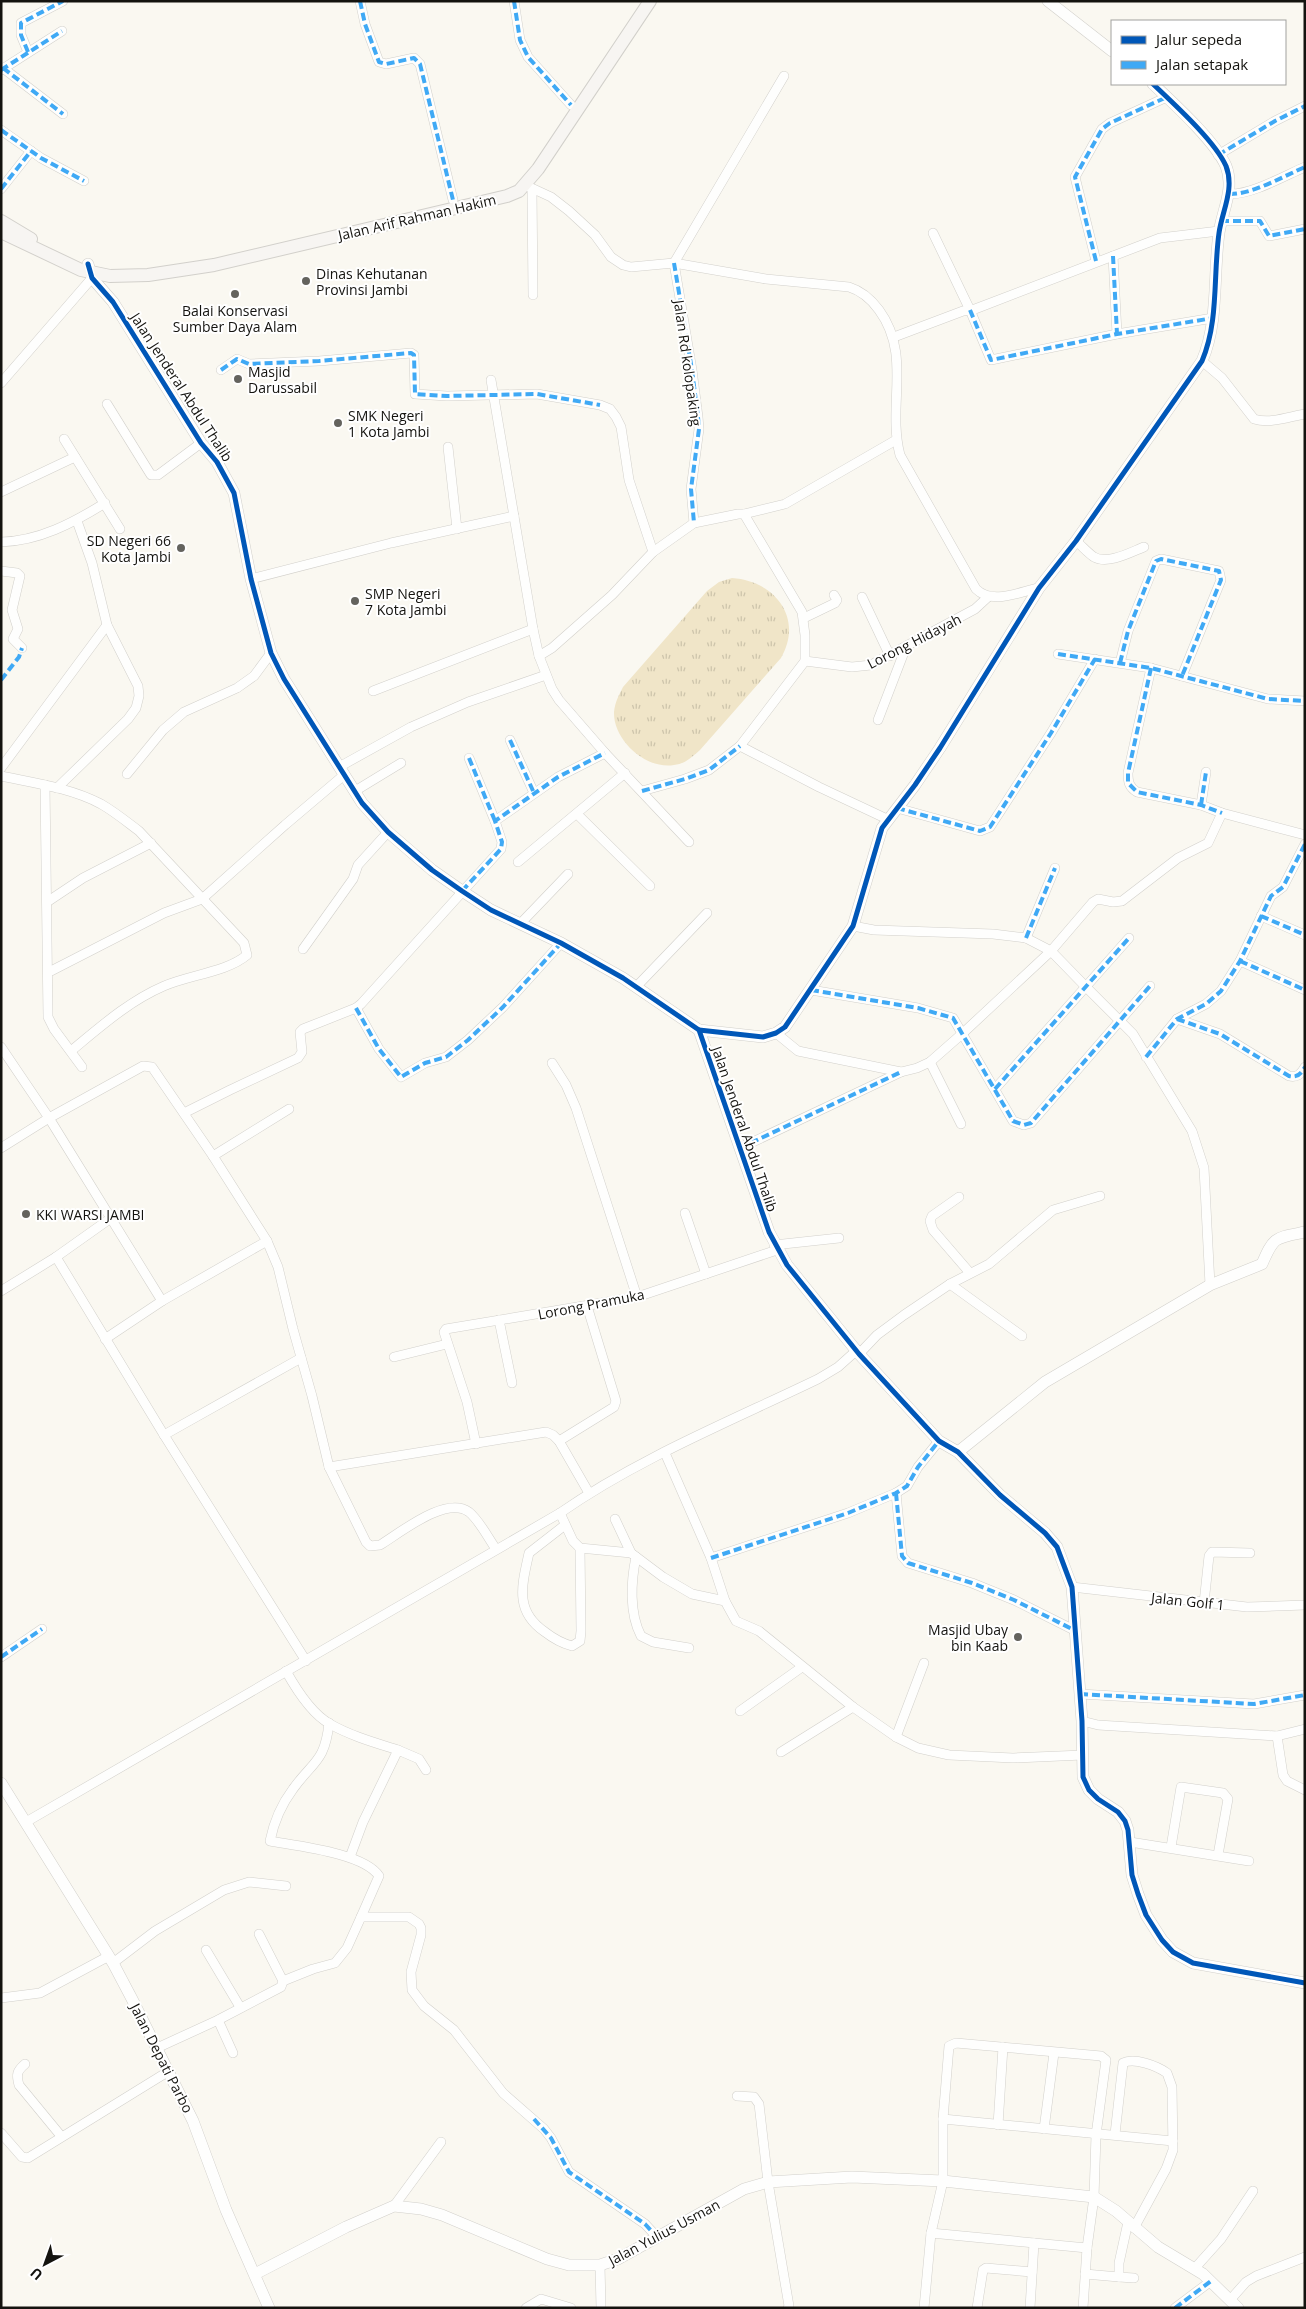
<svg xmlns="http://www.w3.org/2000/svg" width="1306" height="2309" font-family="'Open Sans',sans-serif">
<defs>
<pattern id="grass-tufts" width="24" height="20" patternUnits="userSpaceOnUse" patternTransform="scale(1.25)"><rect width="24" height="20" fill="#f0e5c8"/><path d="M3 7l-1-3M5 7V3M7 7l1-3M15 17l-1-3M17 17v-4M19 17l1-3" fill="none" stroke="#cdc4ab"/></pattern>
</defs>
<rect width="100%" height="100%" fill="#faf8f1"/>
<path fill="url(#grass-tufts)" d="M 732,578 C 775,581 804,618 781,658 L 700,750 C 692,757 685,764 674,765 C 646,770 613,740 614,712 C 615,702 619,695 623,687 L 707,591 L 719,582 Z"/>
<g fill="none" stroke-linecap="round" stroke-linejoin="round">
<g stroke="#d2d0cb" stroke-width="10">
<g id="minor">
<polyline points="360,1 365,24 379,62 386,64 414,58 420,64 453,200"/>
<polyline points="514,1 520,40 528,57 571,105"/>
<polyline points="28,52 21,35 21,23 63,1"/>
<polyline points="3,68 63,114"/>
<polyline points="1,70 62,31"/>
<polyline points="1,130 41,158 84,181"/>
<polyline points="1218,155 1275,121 1305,106"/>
<path d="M 525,185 L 551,197 L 569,211 L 595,235 L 611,257 L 623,265 L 631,267 L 674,263 L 766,279 L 849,287 C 862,291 871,299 879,310 C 912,355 887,405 900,455 L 976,589 C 992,605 1019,592 1039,588"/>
<polyline points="1,189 31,151"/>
<polyline points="532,190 533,295"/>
<path d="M 1229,194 C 1251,195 1284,176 1305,167"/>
<polyline points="1221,221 1260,221 1269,236 1305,229"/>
<polyline points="933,233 970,310 991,360 1117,334 1213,318"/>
<polyline points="1113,256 1117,334"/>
<polyline points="1096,261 1075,177 1102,129 1110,123 1167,97"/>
<polyline points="894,337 963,311 975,309 1160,238 1219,231"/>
<path d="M 1202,361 L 1222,378 L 1254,419 C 1270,424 1288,417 1305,414"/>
<polyline points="221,370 237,359 249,364 319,361 411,353 414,355 415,394 447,396 537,394 600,405 610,409 616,417 621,427 629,480 653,552"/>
<polyline points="491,380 533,629 539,656 552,648 612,595 653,552 694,523 738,514 744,514 802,612 805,635 805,661 740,746 709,770 685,779 642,791"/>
<polyline points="1,383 92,278"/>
<polyline points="107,404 151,475 158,475 201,443"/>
<polyline points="64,439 120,529"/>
<polyline points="448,447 457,529"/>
<polyline points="1,492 75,457"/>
<polyline points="744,514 785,504 896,440"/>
<polyline points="694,523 691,489 699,429 698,417 692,370 674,263 784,76"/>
<path d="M 1076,541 C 1082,546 1088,553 1094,557 C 1108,565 1131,552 1144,547"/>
<path d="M 1,542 C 39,541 73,523 105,503"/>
<polyline points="1,571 17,573 20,576 12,610 18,629 13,639 22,648"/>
<polyline points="251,579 391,543 514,516"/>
<polyline points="862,597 890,656"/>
<polyline points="804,618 835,603 837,600 834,595"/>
<polyline points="1058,654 1151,668 1268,699 1305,701"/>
<polyline points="539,656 552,689 559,700 605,753 689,842"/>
<polyline points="805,661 852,667 871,665 975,609 988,597"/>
<polyline points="1120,663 1128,631 1156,561 1161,559 1219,571 1221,580 1182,676"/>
<path d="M 1151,668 L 1128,773 C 1128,782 1129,787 1137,792 L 1201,805 L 1222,813 L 1305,835"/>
<polyline points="373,691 533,629"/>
<polyline points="878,720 906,647"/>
<polyline points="510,740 534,793"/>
<polyline points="740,746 819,787 887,819"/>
<polyline points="469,758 495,821"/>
<polyline points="339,767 411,727 468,702 546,675"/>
<polyline points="1,768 107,625"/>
<polyline points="127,774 163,730 184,712 237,688 254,676 271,653"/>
<path d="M 1,776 C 34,783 71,788 101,804 C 115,812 127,822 139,831 L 244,943 L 247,955 C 227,972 189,975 164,986 C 129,1001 100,1027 71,1051"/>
<polyline points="45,785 48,1017 54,1029 82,1067"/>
<polyline points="57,788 128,719 136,708 139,696 138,686 107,625 92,563 77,521"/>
<polyline points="355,791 401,763"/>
<polyline points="1201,805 1206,772"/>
<polyline points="897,808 980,831 990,827 1051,733 1095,659"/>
<polyline points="577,814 650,886"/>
<polyline points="518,862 625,773"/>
<polyline points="47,902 83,878 151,843"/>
<polyline points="1261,916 1305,935"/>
<polyline points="520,924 568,874"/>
<polyline points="853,926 874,930 993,934 1026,938 1051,951 1086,987 1133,1034 1192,1131 1204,1168 1210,1285"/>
<polyline points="1026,938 1055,868"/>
<polyline points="303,949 353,879 358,865 388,832"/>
<polyline points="1240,961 1305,990"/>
<polyline points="49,972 164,913 202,899 285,825 344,775"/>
<polyline points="636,987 707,913"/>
<polyline points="811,990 918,1008 953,1018 1013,1121 1024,1125 1031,1123 1150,986"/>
<polyline points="356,1008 379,1049 401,1077 425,1063 446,1057 468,1040 503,1007 561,943"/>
<path d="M 1177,1019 L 1220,1034 L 1289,1076 C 1297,1078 1301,1074 1305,1067"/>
<polyline points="776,1033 798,1051 901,1072 917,1068 930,1062 963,1033 1051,951 1093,902 1098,899 1113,902 1122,901 1178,858 1208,843 1222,813"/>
<polyline points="1,1047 49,1118 162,1301"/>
<polyline points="1146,1057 1177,1019 1206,1004 1221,991 1240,961 1271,896 1283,887 1305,844"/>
<polyline points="930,1062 961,1124"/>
<polyline points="552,1063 566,1085 576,1108 637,1297"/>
<polyline points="995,1089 1129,938"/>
<polyline points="184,1113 230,1090 298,1058 302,1052 300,1032 303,1029 356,1008 361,1004 501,849 502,842 495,821 558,777 605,753"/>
<path d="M 1,1148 L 49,1118 L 143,1066 L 152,1067 L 213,1156 L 267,1241 L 278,1267 L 293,1329 L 312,1396 L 329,1467 L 366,1542 L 370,1546 L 380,1545 C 400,1533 446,1495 469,1512 C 480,1521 488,1538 496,1549"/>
<polyline points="740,1148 901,1072"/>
<polyline points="213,1156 289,1109"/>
<polyline points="959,1197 932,1216 930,1221 933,1230 970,1273"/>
<polyline points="685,1213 706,1274"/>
<polyline points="774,1245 839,1238"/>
<polyline points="56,1257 111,1218"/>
<polyline points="950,1284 1022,1336"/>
<polyline points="1,1291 56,1257 164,1435 306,1661"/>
<polyline points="499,1320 512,1383"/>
<polyline points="105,1339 162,1301 267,1241"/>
<polyline points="859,1354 877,1335 904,1315 950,1284 989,1264 1053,1210 1100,1196"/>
<polyline points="394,1357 447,1344"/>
<polyline points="164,1435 301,1358"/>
<polyline points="559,1441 614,1407 616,1401 587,1306"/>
<polyline points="476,1444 467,1402 444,1332 446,1329 637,1297 777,1250"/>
<polyline points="665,1453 711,1558 725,1601"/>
<polyline points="329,1467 546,1432 553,1435 559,1441 589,1493"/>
<polyline points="896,1493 902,1556 908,1563 972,1583 1014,1600 1076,1631"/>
<polyline points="560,1513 573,1541 580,1548 631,1553 663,1577 692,1594 725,1601 736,1621 759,1631 853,1707 896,1737 918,1748 949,1755 1013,1758 1083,1755"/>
<polyline points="615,1519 631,1553"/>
<path d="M 565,1525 L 529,1553 C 522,1585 514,1611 545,1632 C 554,1639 561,1643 572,1646 L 580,1641 L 581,1631 L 580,1548"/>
<path d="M 636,1557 C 631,1581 629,1613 641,1636 L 653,1642 L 689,1648"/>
<polyline points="711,1558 848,1513 896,1493 907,1486 918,1467 939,1441"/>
<polyline points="1072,1587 1247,1607 1305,1605"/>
<polyline points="1204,1603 1209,1556 1212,1552 1250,1553"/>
<polyline points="1,1657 42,1629"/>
<path d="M 286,1671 C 296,1689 312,1714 330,1724 C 351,1736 376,1743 398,1750 L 363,1822 L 350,1857"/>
<polyline points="1080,1694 1254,1704 1305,1695"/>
<polyline points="740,1711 802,1667"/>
<polyline points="1082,1721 1098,1725 1277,1736 1305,1729"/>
<path d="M 329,1723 C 325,1762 313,1761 293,1789 C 281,1805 274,1821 270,1841 C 297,1846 364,1853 379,1876 L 361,1917"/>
<polyline points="1277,1736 1283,1775 1287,1781 1305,1790"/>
<polyline points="896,1737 924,1663"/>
<polyline points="398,1750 419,1759 426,1770"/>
<polyline points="781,1752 853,1707"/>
<path d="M 26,1822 L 560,1513 C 639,1458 731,1421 818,1379 L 838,1367 L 857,1350"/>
<polyline points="1130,1842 1249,1861"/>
<polyline points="1171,1847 1181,1787 1223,1793 1228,1799 1218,1855"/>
<polyline points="206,1950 240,2007"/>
<polyline points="113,1963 155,1931 224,1890 249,1882 286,1886"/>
<polyline points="283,1981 313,1969 335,1963 347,1948 361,1917 409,1917 419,1924 421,1928 421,1935 411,1972 412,1990 424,2006 454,2030 503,2093 544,2129 551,2138 569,2172 645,2224 658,2238"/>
<polyline points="1,1998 40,1993 109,1956"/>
<polyline points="218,2020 233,2053"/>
<polyline points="157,2048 218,2020 281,1987 283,1981 259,1934"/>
<path d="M 25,2064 C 17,2071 16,2074 19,2085 L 61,2136"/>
<polyline points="737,2096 754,2097 759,2104 768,2182 789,2306 788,2308"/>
<polyline points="943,2119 1173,2141"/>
<polyline points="998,2125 1003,2047"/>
<polyline points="1044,2129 1054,2053"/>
<polyline points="1,2133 22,2157 28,2158 169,2071"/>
<path d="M 1115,2134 L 1123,2063 C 1134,2057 1157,2066 1167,2073 L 1172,2087 L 1173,2150 L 1166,2169 L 1134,2228"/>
<polyline points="394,2206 441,2142"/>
<polyline points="1128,2222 1119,2263 1119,2277 1134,2278"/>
<polyline points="931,2233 1087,2248"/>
<polyline points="600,2265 601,2308"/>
<polyline points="1195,2268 1221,2239 1253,2191"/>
<polyline points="1085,2274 1119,2277"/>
<polyline points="1230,2300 1246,2282 1256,2276 1305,2257"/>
<polyline points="526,2308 541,2299 571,2308"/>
<polyline points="924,2308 931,2233 943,2181 943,2119 949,2046 956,2043 1101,2056 1106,2060 1096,2135 1094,2197 1087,2248 1083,2308"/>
<polyline points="977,2308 983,2270 986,2268 1032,2272"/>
<polyline points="1030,2308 1034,2243"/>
<polyline points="1175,2308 1211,2281"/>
</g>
</g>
<g stroke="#d2d0cb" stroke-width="12">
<g id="tertiary">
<polyline points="1048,1 1112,51"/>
<polyline points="88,264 92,278 113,302 128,326 201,443 217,462 234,493 251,579 271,653 284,679 362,803 388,832 432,870 462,891 491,910 561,943 623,978 699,1030 769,1232 787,1265 859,1354 939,1441 958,1452 1000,1495 1045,1533 1057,1547 1072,1587 1082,1721 1083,1777 1089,1790 1098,1799 1118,1812 1125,1821 1128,1830 1132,1875 1138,1894 1146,1915 1162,1940 1173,1952 1193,1963 1305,1983"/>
<path d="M 699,1030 L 763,1037 L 776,1033 L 785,1027 L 853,926 L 882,828 L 915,785 L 940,748 L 1039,588 L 1076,541 L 1202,361 C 1219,321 1213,276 1219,233 C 1222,211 1235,189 1226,166 C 1215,141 1173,103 1153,84"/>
<path d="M 958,1452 L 1045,1382 L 1210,1285 L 1262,1264 C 1274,1236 1275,1238 1305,1232"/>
<polyline points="1,1783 113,1963 132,1999 193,2121 226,2210 269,2308"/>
<polyline points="255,2274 346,2227 394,2206 421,2209 442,2215 547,2259 569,2265 600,2265 618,2259 744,2189 768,2182 852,2177 943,2181 1094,2197 1116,2211 1158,2247 1203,2274 1238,2308"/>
</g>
</g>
<g stroke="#d2d0cb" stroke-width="14">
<g id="secondary">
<polyline points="1,221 31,239"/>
<polyline points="1,232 81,270 110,276 148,275 214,265 507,196 519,191 538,169 650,1"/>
</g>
</g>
<use href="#minor" stroke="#fefefd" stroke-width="9"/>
<use href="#tertiary" stroke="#fefefd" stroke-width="11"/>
<use href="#secondary" stroke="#f7f5f2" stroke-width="12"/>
<g stroke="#3fa9f5" stroke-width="4" stroke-dasharray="8 4" stroke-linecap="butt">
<polyline points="360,1 365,24 379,62 386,64 414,58 420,64 453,200"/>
<polyline points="514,1 520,40 528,57 571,105"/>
<polyline points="28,52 21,35 21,23 63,1"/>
<polyline points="3,68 63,114"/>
<polyline points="1,70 62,31"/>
<polyline points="1,130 41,158 84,181"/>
<polyline points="1218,155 1275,121 1305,106"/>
<polyline points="1,189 31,151"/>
<path d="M 1229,194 C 1251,195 1284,176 1305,167"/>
<polyline points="1221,221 1260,221 1269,236 1305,229"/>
<polyline points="1113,256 1117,334"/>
<polyline points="1096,261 1075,177 1102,129 1110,123 1167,97"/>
<polyline points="674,263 692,370 698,417 699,429 691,489 694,523"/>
<polyline points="970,310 991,360 1117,334 1213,318"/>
<polyline points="221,370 237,359 249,364 319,361 411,353 414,355 415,394 447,396 537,394 600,405"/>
<polyline points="1058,654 1151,668 1268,699 1305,701"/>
<polyline points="1120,663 1128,631 1156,561 1161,559 1219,571 1221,580 1182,676"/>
<polyline points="1151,668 1128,773 1128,783 1137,792 1201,805 1222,813"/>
<polyline points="1,680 19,657 22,648"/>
<polyline points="510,740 534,793"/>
<polyline points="469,758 495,821"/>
<polyline points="642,791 685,779 709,770 740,746"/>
<polyline points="1201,805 1206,772"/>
<polyline points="897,808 980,831 990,827 1051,733 1095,659"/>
<polyline points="462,891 501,849 502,842 495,821 558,777 605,753"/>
<polyline points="1261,916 1305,935"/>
<polyline points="1026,938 1055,868"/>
<polyline points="1240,961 1305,990"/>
<polyline points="811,990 918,1008 953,1018 1013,1121 1024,1125 1031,1123 1150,986"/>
<polyline points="356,1008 379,1049 401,1077 425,1063 446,1057 468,1040 503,1007 561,943"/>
<path d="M 1177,1019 L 1220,1034 L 1289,1076 C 1297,1078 1301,1074 1305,1067"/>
<polyline points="1146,1057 1177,1019 1206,1004 1221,991 1240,961 1271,896 1283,887 1305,844"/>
<polyline points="995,1089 1129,938"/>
<polyline points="740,1148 901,1072"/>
<polyline points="896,1493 902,1556 908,1563 972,1583 1014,1600 1076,1631"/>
<polyline points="711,1558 848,1513 896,1493 907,1486 918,1467 939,1441"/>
<polyline points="1,1657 42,1629"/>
<polyline points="1080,1694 1254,1704 1305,1695"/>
<polyline points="534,2119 551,2138 569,2172 645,2224 658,2238"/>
<polyline points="1175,2308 1211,2281"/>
</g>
<g stroke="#fff" stroke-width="8">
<g id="cycleway">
<polyline points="88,264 92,278 113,302 128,326 201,443 217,462 234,493 251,579 271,653 284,679 362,803 388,832 432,870 462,891 491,910 561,943 623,978 699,1030 769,1232 787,1265 859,1354 939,1441 958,1452 1000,1495 1045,1533 1057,1547 1072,1587 1082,1721 1083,1777 1089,1790 1098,1799 1118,1812 1125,1821 1128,1830 1132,1875 1138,1894 1146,1915 1162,1940 1173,1952 1193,1963 1305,1983"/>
<path d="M 699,1030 L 763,1037 L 776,1033 L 785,1027 L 853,926 L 882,828 L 915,785 L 940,748 L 1039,588 L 1076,541 L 1202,361 C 1219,321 1213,276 1219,233 C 1222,211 1235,189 1226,166 C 1215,141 1173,103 1153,84"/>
</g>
</g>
<use href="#cycleway" stroke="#0057b8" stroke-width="5"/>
</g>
<g fill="#64635e" stroke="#fff" stroke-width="2">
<circle cx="306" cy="281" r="5"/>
<circle cx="235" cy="294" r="5"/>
<circle cx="238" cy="379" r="5"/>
<circle cx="338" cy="423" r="5"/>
<circle cx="181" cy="548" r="5"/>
<circle cx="355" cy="601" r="5"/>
<circle cx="26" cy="1214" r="5"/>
<circle cx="1018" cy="1637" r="5"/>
</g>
<g text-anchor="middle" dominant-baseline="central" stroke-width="4" stroke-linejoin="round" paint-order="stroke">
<g font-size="14" fill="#14130f" stroke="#fff">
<text transform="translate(417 217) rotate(-13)">Jalan Arif Rahman Hakim</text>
<text transform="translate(688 363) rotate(82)">Jalan Rd kolopaking</text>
<text transform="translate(182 387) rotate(57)">Jalan Jenderal Abdul Thalib</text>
<text transform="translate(914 641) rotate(-27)">Lorong Hidayah</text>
<text transform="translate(745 1129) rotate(71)">Jalan Jenderal Abdul Thalib</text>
<text transform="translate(591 1304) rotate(-11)">Lorong Pramuka</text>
<text transform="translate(1188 1601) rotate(6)">Jalan Golf 1</text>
<text transform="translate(162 2058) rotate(63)">Jalan Depati Parbo</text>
<text transform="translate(664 2232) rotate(-28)">Jalan Yulius Usman</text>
</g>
<g font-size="14" fill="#14130f" stroke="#fff" text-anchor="start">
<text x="316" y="273">Dinas Kehutanan<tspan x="316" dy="16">Provinsi Jambi</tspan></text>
<text x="235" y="310" text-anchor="middle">Balai Konservasi<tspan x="235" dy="16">Sumber Daya Alam</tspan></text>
<text x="248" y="371">Masjid<tspan x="248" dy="16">Darussabil</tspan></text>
<text x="348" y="415">SMK Negeri<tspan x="348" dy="16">1 Kota Jambi</tspan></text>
<text x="171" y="540" text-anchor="end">SD Negeri 66<tspan x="171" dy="16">Kota Jambi</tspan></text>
<text x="365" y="593">SMP Negeri<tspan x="365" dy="16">7 Kota Jambi</tspan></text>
<text x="36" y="1214">KKI WARSI JAMBI</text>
<text x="1008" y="1629" text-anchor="end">Masjid Ubay<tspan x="1008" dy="16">bin Kaab</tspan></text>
</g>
</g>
<rect width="1306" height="2309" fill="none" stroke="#14130f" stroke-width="5"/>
<rect x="1111" y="20" width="175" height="65" fill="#ffffff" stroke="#a1a19f"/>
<rect x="1121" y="36" width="25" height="8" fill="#0057b8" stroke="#a1a19f"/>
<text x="1156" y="45" font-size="15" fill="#14130f">Jalur sepeda</text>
<rect x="1121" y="61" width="25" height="8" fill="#3fa9f5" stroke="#a1a19f"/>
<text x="1156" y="70" font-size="15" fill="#14130f">Jalan setapak</text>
<g transform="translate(45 2264) rotate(221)" stroke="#ffffff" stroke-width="4" paint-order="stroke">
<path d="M0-4L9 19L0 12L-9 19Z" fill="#14130f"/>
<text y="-8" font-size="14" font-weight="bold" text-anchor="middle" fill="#14130f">U</text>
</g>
</svg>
